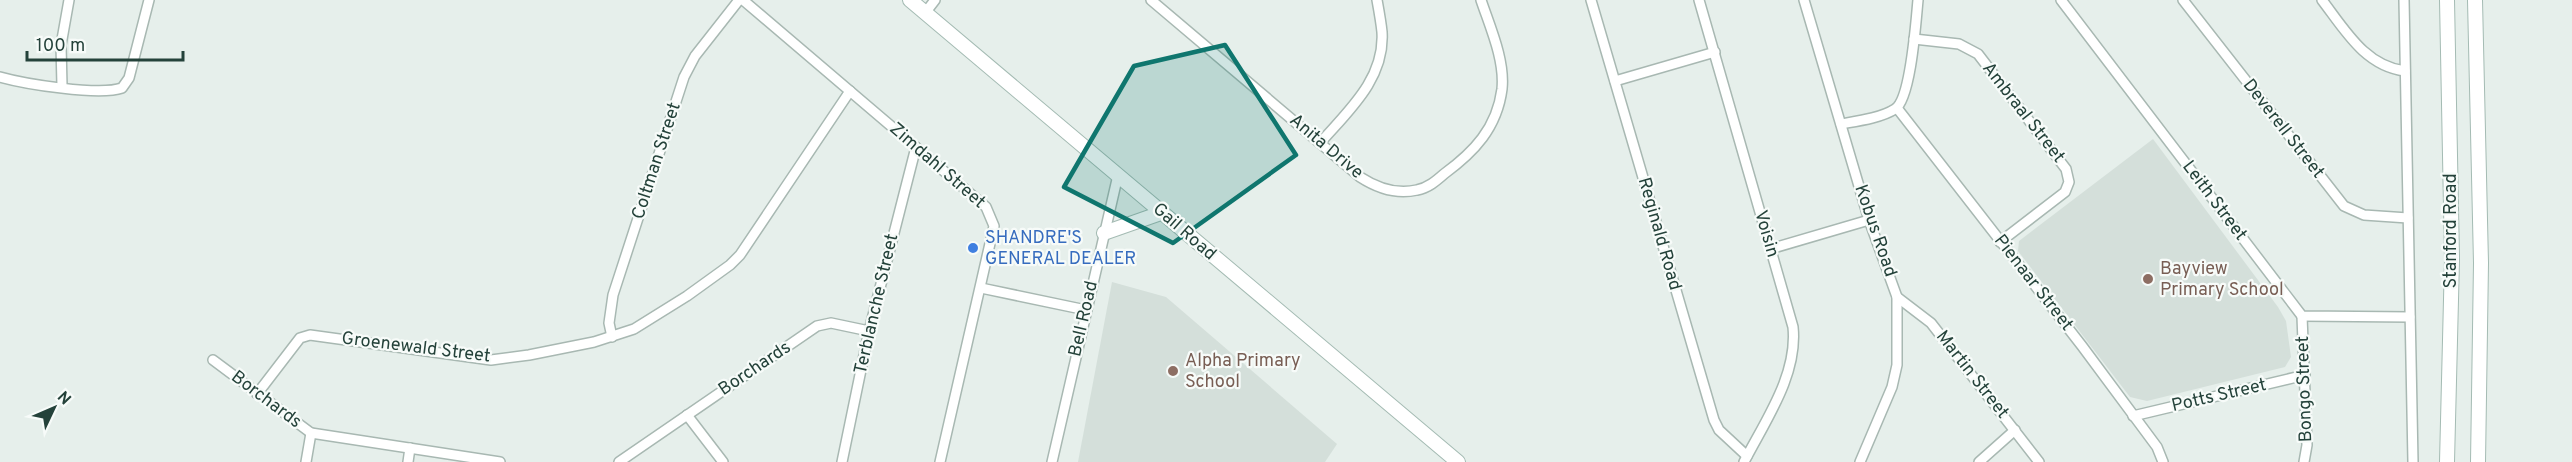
<svg xmlns="http://www.w3.org/2000/svg" width="2572" height="462" font-family="Overpass,sans-serif">
<rect width="100%" height="100%" fill="#e6efeb"/>
<g fill="#d4dfda">
<polygon points="2153,139 2278,307 2286,321 2291,357 2285,367 2147,401 2130,397 2018,251 2019,241"/>
<polygon points="1112,282 1166,297 1337,444 1325,462 1078,462"/>
</g>
<g fill="none" stroke-linecap="round" stroke-linejoin="round">
<g stroke="#a8b8b2" stroke-width="12">
<g id="street">
<polyline points="743,0 986,207 994,226 940,462"/>
<path d="M 1151,0 L 1360,177 C 1377,188 1396,195 1417,190 C 1428,188 1436,181 1444,174 C 1474,152 1497,128 1502,89 C 1505,60 1490,27 1481,0"/>
<polyline points="1591,0 1714,420 1719,430 1747,456"/>
<path d="M 1699,0 L 1793,327 C 1798,375 1765,421 1744,462"/>
<polyline points="1804,0 1869,220 1897,297 1897,365 1892,387 1860,462"/>
<polyline points="2061,0 2302,316 2410,317"/>
<polyline points="2183,0 2344,206 2364,215 2408,218"/>
<path d="M 2322,0 C 2345,30 2365,66 2405,71"/>
<polyline points="2404,0 2413,462"/>
<polyline points="925,13 935,0"/>
<polyline points="1914,39 1959,44 1978,54 2066,169 2069,182 2065,192 2000,242"/>
<path d="M 0,77 C 25,84 99,96 122,88 L 129,78 L 149,0"/>
<polyline points="1615,81 1715,52"/>
<polyline points="62,86 61,45 69,0"/>
<polyline points="1897,108 2082,346 2157,447 2163,462"/>
<path d="M 1841,124 C 1858,121 1881,118 1895,109 C 1911,99 1916,20 1918,0"/>
<path d="M 1320,143 C 1348,111 1385,79 1382,32 C 1381,22 1379,11 1377,0"/>
<polyline points="1770,249 1869,220"/>
<polyline points="981,288 1086,310"/>
<polyline points="1897,297 1931,323 2039,462"/>
<polyline points="2302,316 2307,445 2304,462"/>
<polyline points="612,337 609,323 613,295 684,77 695,56 739,0"/>
<polyline points="213,360 311,433 500,462"/>
<polyline points="257,394 300,338 310,335 491,360 529,355 594,342 634,329 687,296 730,265 740,255 850,91"/>
<polyline points="687,415 723,462"/>
<polyline points="2133,416 2305,375"/>
<polyline points="306,462 311,433"/>
<polyline points="408,462 410,448"/>
<polyline points="619,462 817,326 831,323 869,331"/>
<polyline points="842,462 869,331 916,147"/>
<polyline points="1052,462 1118,175"/>
<polyline points="1979,462 2015,430"/>
</g>
</g>
<g stroke="#a4bbb3" stroke-width="16">
<g id="secondary">
<polyline points="910,0 1458,462"/>
<polyline points="2475,0 2481,263 2478,462"/>
<polyline points="1104,233 1161,213"/>
<polyline points="2447,462 2452,259 2447,0"/>
</g>
</g>
<use href="#street" stroke="#fff" stroke-width="9"/>
<use href="#secondary" stroke="#fff" stroke-width="14"/>
</g>
<path fill="#0f766e" fill-opacity="0.2" stroke="#0f766e" stroke-width="4.5" stroke-linejoin="round" d="M 1225,45 L 1296,155 L 1173,243 L 1064,187 L 1134,66 Z"/>
<circle fill="#3f7fe0" stroke="#f7fbf9" stroke-width="2" cx="973" cy="248" r="6"/>
<g fill="#8d6e63" stroke="#f7fbf9" stroke-width="2">
<circle cx="2148" cy="279" r="6"/>
<circle cx="1173" cy="371" r="6"/>
</g>
<g text-anchor="middle" dominant-baseline="central" stroke-width="4.5" stroke-linejoin="round" paint-order="stroke">
<g font-size="18" fill="#24423a" stroke="#f7fbf9">
<text transform="translate(2023 113) rotate(52)">Ambraal Street</text>
<text transform="translate(2283 129) rotate(52)">Deverell Street</text>
<text transform="translate(1326 147) rotate(40)">Anita Drive</text>
<text transform="translate(657 161) rotate(-72)">Coltman Street</text>
<text transform="translate(937 166) rotate(41)">Zimdahl Street</text>
<text transform="translate(2214 201) rotate(53)">Leith Street</text>
<text transform="translate(1875 231) rotate(71)">Kobus Road</text>
<text transform="translate(2451 231) rotate(-90)">Stanford Road</text>
<text transform="translate(1184 232) rotate(41)">Gail Road</text>
<text transform="translate(1659 234) rotate(74)">Reginald Road</text>
<text transform="translate(1766 234) rotate(74)">Voisin</text>
<text transform="translate(2033 283) rotate(52)">Pienaar Street</text>
<text transform="translate(877 304) rotate(-77)">Terblanche Street</text>
<text transform="translate(1084 319) rotate(-77)">Bell Road</text>
<text transform="translate(416 348) rotate(7)">Groenewald Street</text>
<text transform="translate(755 369) rotate(-34)">Borchards</text>
<text transform="translate(1972 375) rotate(52)">Martin Street</text>
<text transform="translate(2305 389) rotate(-92)">Bongo Street</text>
<text transform="translate(2219 396) rotate(-13)">Potts Street</text>
<text transform="translate(266 400) rotate(37)">Borchards</text>
</g>
<g font-size="18" fill="#366cbe" stroke="#f7fbf9" text-anchor="start">
<text x="985" y="238">SHANDRE'S<tspan x="985" dy="21">GENERAL DEALER</tspan></text>
</g>
<g font-size="18" fill="#785e54" stroke="#f7fbf9" text-anchor="start">
<text x="2160" y="269">Bayview<tspan x="2160" dy="21">Primary School</tspan></text>
<text x="1185" y="361">Alpha Primary<tspan x="1185" dy="21">School</tspan></text>
</g>
</g>
<g transform="translate(54 408) rotate(46)" stroke="#f7fbf9" stroke-width="4.5" paint-order="stroke">
<path d="M0-4.5L10 22L0 15L-10 22Z" fill="#24423a"/>
<text y="-9" font-size="16" font-weight="bold" text-anchor="middle" fill="#24423a">N</text>
</g>
<path d="M27 51v9h156v-9" fill="none" stroke="#24423a" stroke-width="3"/>
<text x="36" y="51" font-size="18" fill="#24423a" stroke="#f7fbf9" stroke-width="4.5" paint-order="stroke">100 m</text>
</svg>
